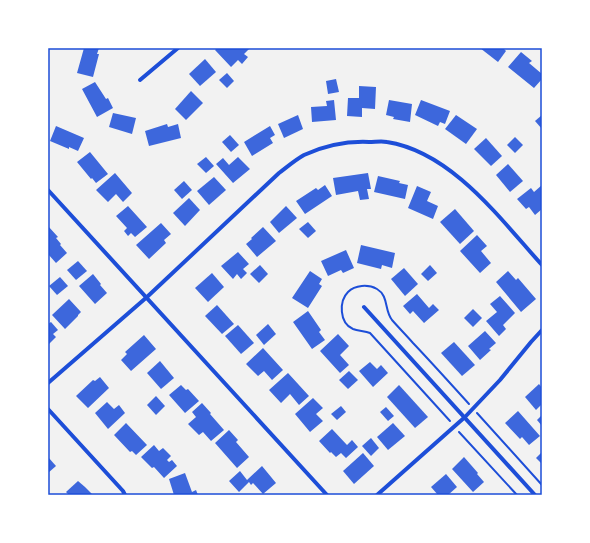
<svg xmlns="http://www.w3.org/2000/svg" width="590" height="543" font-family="Figtree,sans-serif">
<rect width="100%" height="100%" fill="#f2f2f2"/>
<g fill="#3d67dc">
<polygon points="84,48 99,48 97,54 99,54 93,77 77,73"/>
<polygon points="217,48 250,48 244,54 248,57 242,64 238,60 231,67 215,50"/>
<polygon points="480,48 503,48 506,51 498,62"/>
<polygon points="521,52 532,61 529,63 542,74 542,79 534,88 508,67"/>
<polygon points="205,59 216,72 200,86 189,74"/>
<polygon points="227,73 234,81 227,88 219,80"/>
<polygon points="336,79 339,92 328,94 326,81"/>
<polygon points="95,82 106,99 108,98 113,108 97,117 82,89"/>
<polygon points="359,86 376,87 375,109 362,108 362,117 347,116 348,98 359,98"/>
<polygon points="191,91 203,103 186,120 175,109"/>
<polygon points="334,100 336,120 312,122 311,107 327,106 326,101"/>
<polygon points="389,100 412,104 410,122 393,119 394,117 386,115"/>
<polygon points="421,100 450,111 445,124 440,122 438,126 415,115"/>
<polygon points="113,113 136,118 132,134 109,127"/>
<polygon points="298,115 303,129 284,138 278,124"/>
<polygon points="456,115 477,129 466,144 445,129"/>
<polygon points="542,115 542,129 535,121"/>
<polygon points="167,124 168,127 178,124 181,138 149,146 145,131"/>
<polygon points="56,126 84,138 78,151 69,147 69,149 50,141"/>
<polygon points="270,126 275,135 270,138 273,143 252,156 244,142"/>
<polygon points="230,135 239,145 231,152 222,142"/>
<polygon points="515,137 523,145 515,153 507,145"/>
<polygon points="486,138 502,156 491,166 474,149"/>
<polygon points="90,152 108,174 96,183 92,178 91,179 77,162"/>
<polygon points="206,157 214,166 206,173 197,164"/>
<polygon points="238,157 250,169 233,183 216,164 223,158 229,165"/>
<polygon points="508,164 523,181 510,192 496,175"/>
<polygon points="115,173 132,193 123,202 116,194 108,202 96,190"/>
<polygon points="368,173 371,189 367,189 369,199 360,200 358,191 336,195 333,178"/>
<polygon points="378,176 400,181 399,183 408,185 405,199 374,192"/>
<polygon points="214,177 226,190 209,205 197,191"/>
<polygon points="184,181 192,190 182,199 174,190"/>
<polygon points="325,185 332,196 305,214 296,201 316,188 318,190"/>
<polygon points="542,185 542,209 535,215 529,207 526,209 517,199 531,188 534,192"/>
<polygon points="417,186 431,192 427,201 438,206 433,219 408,208"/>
<polygon points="189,198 200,210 185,226 173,213"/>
<polygon points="128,206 147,227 135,237 131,233 128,236 124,231 127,228 116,216"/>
<polygon points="286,206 297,218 279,233 270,222"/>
<polygon points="455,209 474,231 460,244 440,222"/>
<polygon points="308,222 316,231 308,238 299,229"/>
<polygon points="161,223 171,234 164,240 166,243 149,259 136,245"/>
<polygon points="48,226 58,237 56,238 61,244 60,245 67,253 56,263 48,254"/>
<polygon points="263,227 276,241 257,257 246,244 252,239 251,238"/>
<polygon points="477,235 487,246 481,251 491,263 480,273 460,251"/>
<polygon points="361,245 395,253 392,268 382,265 381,269 357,263"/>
<polygon points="346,250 354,268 343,273 341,270 328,276 321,261"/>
<polygon points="238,252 249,264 243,269 247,273 241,279 237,274 233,279 221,266"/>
<polygon points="78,261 87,271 76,280 67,270"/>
<polygon points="260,265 268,274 259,283 250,274"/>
<polygon points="430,265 437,273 428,281 421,274"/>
<polygon points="404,268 418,284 405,296 391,279"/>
<polygon points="310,271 322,279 319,284 322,286 308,308 292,298"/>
<polygon points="508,271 516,280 518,278 536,299 521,312 496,282"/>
<polygon points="212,273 224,287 208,302 195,288"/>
<polygon points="93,274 101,284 100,285 107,293 95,304 79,286"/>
<polygon points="60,277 68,286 57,295 49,286"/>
<polygon points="417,294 429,308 433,304 439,310 424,323 413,311 410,314 403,306"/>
<polygon points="500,296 515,313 503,325 506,329 499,336 486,321 497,312 490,304"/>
<polygon points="69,299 81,312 78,315 78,316 65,329 52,315"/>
<polygon points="217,305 234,324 222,334 205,316"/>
<polygon points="473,309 482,318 473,327 464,318"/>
<polygon points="308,311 321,330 319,332 325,340 312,349 293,322"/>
<polygon points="51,322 58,330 53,334 56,337 48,345 48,324"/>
<polygon points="268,324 276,334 264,345 256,335"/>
<polygon points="238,325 254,343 241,354 225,336"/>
<polygon points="485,331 496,343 489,349 491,350 480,360 468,346"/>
<polygon points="338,334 349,346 340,355 349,365 340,373 320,351"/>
<polygon points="144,335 156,349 131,371 121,360 127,354 125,352"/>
<polygon points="454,342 475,365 462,376 441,353"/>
<polygon points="263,348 283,370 272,380 264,371 258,376 246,364"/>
<polygon points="160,361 174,378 161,389 147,373"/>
<polygon points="370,362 377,369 381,365 388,373 373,387 359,371"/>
<polygon points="349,371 358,380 348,389 339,380"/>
<polygon points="288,373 309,396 299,405 290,394 281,403 269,390"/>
<polygon points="100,377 109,388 88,408 76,396 93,380 95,381"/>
<polygon points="539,384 542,388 542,404 536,410 525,397"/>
<polygon points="181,385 186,390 188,389 199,401 185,413 169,395"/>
<polygon points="399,385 428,417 415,428 387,397"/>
<polygon points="156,396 165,406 156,415 147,405"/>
<polygon points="313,398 323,408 316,414 323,421 310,432 295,414"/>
<polygon points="107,402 114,409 119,405 125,413 108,429 95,413"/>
<polygon points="202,403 211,413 210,414 224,430 211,441 203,432 199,435 188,424 196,417 192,412"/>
<polygon points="341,406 346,412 337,420 331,414"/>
<polygon points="386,407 394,416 388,421 380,412"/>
<polygon points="518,411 540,436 529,445 522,437 520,439 505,423"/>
<polygon points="542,415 542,426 537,420"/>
<polygon points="126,423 147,445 136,455 132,451 130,452 114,435"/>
<polygon points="393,423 405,436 388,450 377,437"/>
<polygon points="332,429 347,445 352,440 358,447 346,458 341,453 336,457 331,452 330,453 319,441"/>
<polygon points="229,430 238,440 236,442 249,457 237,468 215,443"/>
<polygon points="371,438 379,448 371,456 362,446"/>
<polygon points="154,445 159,451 163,448 171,456 167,460 169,462 172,460 177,466 164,478 154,467 152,468 141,457"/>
<polygon points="542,452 542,464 536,458"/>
<polygon points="363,453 374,466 354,484 343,471"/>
<polygon points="48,457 56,466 48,473"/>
<polygon points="464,457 478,473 477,474 484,482 473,492 452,469"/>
<polygon points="262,466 276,483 263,494 253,483 251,485 249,482 239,492 229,481 240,471 247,480"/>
<polygon points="185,473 192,492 196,490 198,495 174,495 169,479"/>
<polygon points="446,474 457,487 448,495 438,495 431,487"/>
<polygon points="78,481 85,487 93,495 69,495 66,492"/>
</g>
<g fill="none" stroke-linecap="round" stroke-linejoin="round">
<g stroke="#1d4ed8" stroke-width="2">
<polyline points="477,413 542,485"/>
<path d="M 450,421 L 370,333 C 365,331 358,331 353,329 C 339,323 339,301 348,292 C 355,285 368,284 377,289 C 389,296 384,310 392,320 C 399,328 406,335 413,343 C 432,363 450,383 469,404"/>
<polyline points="459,432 517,495"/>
</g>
<g stroke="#1d4ed8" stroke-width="4">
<polyline points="140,80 178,48"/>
<polyline points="48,190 327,495"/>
<polyline points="364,307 535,495"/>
<path d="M 48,383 L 147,297 L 279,173 C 287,167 295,160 304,155 C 324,146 347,141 369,142 C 375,142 382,141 387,142 C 452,152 501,220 542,265"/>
<polyline points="48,409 123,491 125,495"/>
<polyline points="377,495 465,417 500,380 531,342 542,330"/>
</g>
</g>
<rect width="590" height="543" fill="none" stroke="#ffffff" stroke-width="98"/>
<rect x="49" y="49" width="492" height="445" fill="none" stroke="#1d4ed8" stroke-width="1.5"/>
</svg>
